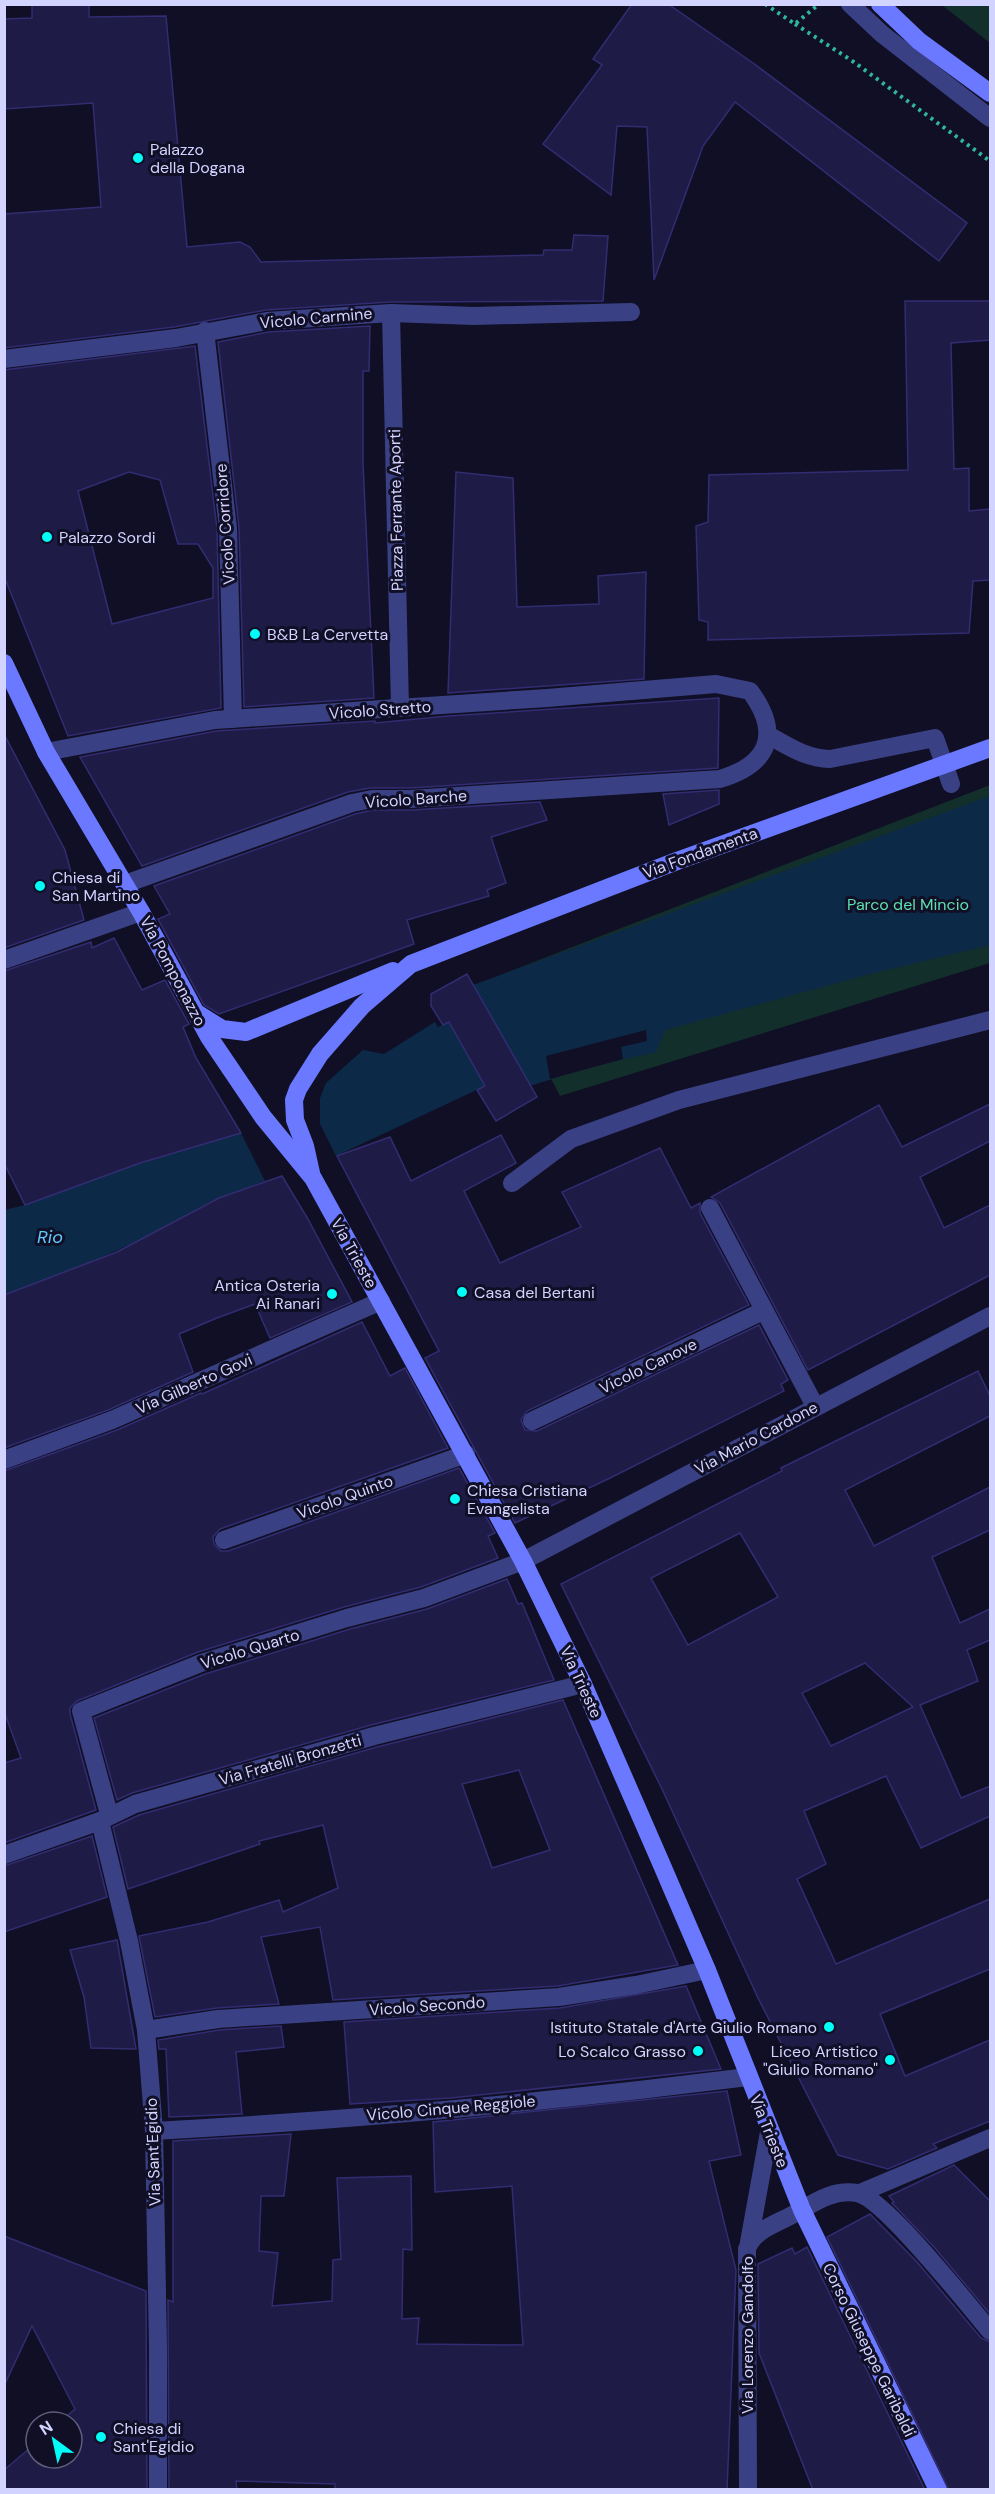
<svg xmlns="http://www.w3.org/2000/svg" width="995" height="2494" font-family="'DM Sans',sans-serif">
<rect width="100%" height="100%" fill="#100f25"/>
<g fill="#122f2b">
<polygon points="942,5 990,5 990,43"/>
<polygon points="990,785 990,963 560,1096 498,976"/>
</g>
<g fill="#0c2947">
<polygon points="990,796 990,945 870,974 665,1030 656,1052 591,1067 530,1086 473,985"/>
<polygon points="435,1022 438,1027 449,1022 485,1086 336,1156 320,1124 320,1098 326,1083 363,1050 384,1054"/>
<polygon points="241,1133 265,1181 208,1203 138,1241 61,1275 5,1294 4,1210 25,1205 133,1165"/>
</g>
<polygon fill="#100f25" points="646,1030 647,1041 621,1047 623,1059 550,1079 546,1056"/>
<g fill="#1e1b46" stroke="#322d72" stroke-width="1.5" fill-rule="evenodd">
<polygon points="32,4 89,4 89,17 166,16 187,247 240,242 250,247 261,262 543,255 544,250 572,250 574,235 608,236 603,301 390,302 266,310 174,327 4,348 4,214 101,207 93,103 4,109 4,19 32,18"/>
<polygon points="632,4 668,4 753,63 967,223 939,261 735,102 703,146 654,280 647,127 617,126 611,195 543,144 602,65 593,59"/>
<polygon points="905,301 990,301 990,340 951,343 954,469 969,468 969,511 990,509 990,580 973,581 969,633 708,640 708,622 699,620 696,526 708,522 709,475 908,470"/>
<polygon points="370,326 369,371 363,371 363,463 374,698 244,707 239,527 218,342 268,332"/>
<path d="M 195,346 L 217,529 L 221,708 L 68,736 L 4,576 L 4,370 ZM 129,472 L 160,480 L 178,544 L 198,544 L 213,568 L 213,598 L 112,624 L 78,491 Z"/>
<polygon points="456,472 513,478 517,607 599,604 598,576 646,572 644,679 448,693"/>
<polygon points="719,698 718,768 411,788 370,788 348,792 142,866 80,757 216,731 375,721 375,723 448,716"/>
<polygon points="4,734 65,850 84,920 4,948"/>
<polygon points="719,790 719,804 669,825 663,794"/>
<polygon points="540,802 547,820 491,837 506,883 487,890 489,896 407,920 414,944 219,1014 204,1005 158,919 170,914 154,886 355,814 373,810 412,810"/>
<polygon points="114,938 142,990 165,980 189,1024 183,1027 196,1058 241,1133 140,1163 25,1205 4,1163 4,971 91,942 92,948"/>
<polygon points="467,974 537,1097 496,1121 477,1090 485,1086 449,1022 443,1025 431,1006 431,994"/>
<polygon points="990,1104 990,1141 920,1177 944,1228 990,1205 990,1275 808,1370 720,1203 711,1197 879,1105 902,1147"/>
<polygon points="501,1135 516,1163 464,1191 500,1263 581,1227 562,1192 660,1148 691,1208 700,1203 700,1213 749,1305 527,1411 521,1420 525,1430 537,1431 759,1325 788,1380 781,1384 784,1391 608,1479 515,1523 425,1358 439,1351 337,1156 390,1137 411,1181"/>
<polygon points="282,1176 308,1219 352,1302 270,1338 255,1304 217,1318 179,1334 193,1372 108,1410 4,1448 4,1295 117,1252 219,1198"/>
<polygon points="362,1322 390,1376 405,1368 448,1448 220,1529 213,1537 214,1544 221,1551 228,1551 459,1468 495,1533 488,1536 498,1558 421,1587 344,1607 198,1652 77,1701 70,1708 70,1714 96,1810 4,1843 4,1763 21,1758 4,1711 4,1471 117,1430 201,1393 202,1394"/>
<path d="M 978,1371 L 990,1396 L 990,1416 L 845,1490 L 874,1546 L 990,1487 L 990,1530 L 932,1557 L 960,1623 L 990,1609 L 990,1640 L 967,1650 L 978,1681 L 920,1705 L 961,1798 L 990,1786 L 990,1816 L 921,1848 L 886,1776 L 804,1811 L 826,1864 L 797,1879 L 836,1964 L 990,1899 L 990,1969 L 880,2014 L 905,2076 L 990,2040 L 990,2121 L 933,2144 L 937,2148 L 888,2169 L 838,2155 L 758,1998 L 662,1789 L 561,1584 L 782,1471 L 781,1468 ZM 740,1533 L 778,1597 L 688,1645 L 651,1578 ZM 865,1663 L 913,1707 L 831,1746 L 802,1693 Z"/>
<polygon points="507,1579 518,1604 522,1603 554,1680 371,1725 132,1793 117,1800 94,1718 205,1674 350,1629 427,1609"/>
<path d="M 563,1700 L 678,1965 L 558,1986 L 333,2000 L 320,1927 L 261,1937 L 279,2004 L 217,2008 L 155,2017 L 139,1936 L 208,1922 L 279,1900 L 283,1912 L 338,1888 L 323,1825 L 259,1841 L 260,1844 L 128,1889 L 113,1827 L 139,1815 L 377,1747 ZM 519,1770 L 550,1850 L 492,1868 L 462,1784 Z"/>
<polygon points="92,1836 107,1897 4,1932 4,1866"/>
<polygon points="117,1940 136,2049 91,2048 84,1997 70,1950"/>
<polygon points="686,1986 721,2069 451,2098 350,2104 344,2022 560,2008"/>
<polygon points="281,2026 284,2047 236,2052 242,2114 169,2117 166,2049 159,2049 158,2040 219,2030"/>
<polygon points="727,2091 741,2155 709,2161 736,2270 727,2490 335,2490 335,2484 236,2481 237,2490 169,2490 168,2300 173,2302 173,2141 291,2134 284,2196 261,2196 259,2251 278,2253 272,2306 332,2301 333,2260 341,2259 337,2178 411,2176 412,2250 403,2249 402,2319 419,2318 417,2344 523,2345 512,2186 435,2192 433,2122"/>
<polygon points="954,2165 990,2201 990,2314 934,2247 892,2203 894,2202 889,2196"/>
<polygon points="870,2214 917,2262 981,2338 990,2342 990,2490 949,2490 827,2237"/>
<polygon points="4,2236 146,2291 147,2490 4,2490 4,2470 36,2443 36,2458 72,2458 72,2422 60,2422 75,2409 32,2326 4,2386"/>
<polygon points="807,2247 925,2490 813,2490 759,2353 758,2264 792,2248 795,2254"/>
</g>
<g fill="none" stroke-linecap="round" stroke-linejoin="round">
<g stroke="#2fb79e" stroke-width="4" stroke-dasharray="3 4.5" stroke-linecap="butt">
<polyline points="765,4 795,24 819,4"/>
<polyline points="795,24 851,60 990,161"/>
</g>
<g stroke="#3a4084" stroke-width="18">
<polyline points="850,4 882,34 990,118"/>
<polyline points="532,1421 763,1311"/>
</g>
<g stroke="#3a4084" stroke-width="18">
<polyline points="391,313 400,708"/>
<polyline points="205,331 228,528 233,719"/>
<polyline points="4,359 176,338 267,321 391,313 474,316 631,312"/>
<path d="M 768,735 C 790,747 805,758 830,759 L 935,738 L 951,784"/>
<path d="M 46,752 L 215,720 L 547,698 L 716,684 L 750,691 C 781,733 770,764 720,779 L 411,799 L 372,799 L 352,803 L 125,884"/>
<polyline points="4,960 141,912"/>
<polyline points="512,1183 571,1139 679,1100 990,1020"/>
<polyline points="710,1208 815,1406"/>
<polyline points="4,1460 112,1420 381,1301"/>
<polyline points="224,1540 466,1454"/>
<polyline points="109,1814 81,1711 201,1663 347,1618 424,1598 523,1561 990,1316"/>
<polyline points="100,1821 129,1941 146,2030 154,2131 158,2347 158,2490"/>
<polyline points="4,1855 100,1821 135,1804 374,1736 583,1684"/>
<polyline points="146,2030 218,2019 559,1997 636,1985 707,1970"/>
<path d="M 154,2131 C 353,2120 551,2102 748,2077"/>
<polyline points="860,2193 990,2138"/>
<polyline points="749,2242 769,2132"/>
<path d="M 748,2490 L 747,2249 C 753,2230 778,2223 794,2214 C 814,2203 832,2189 857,2193 C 883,2197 969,2306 990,2331"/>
</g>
<g stroke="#6a79ff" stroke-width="18">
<polyline points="880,4 919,41 990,93"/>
<polyline points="4,663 46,752 141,912 209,1037 263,1117 313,1178 523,1561 583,1684 661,1863 707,1970 802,2210 938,2490"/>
<polyline points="198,1014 222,1029 246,1032 393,971"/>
<polyline points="311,1173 305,1146 295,1120 294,1100 298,1089 320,1054 362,1006 411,964 677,861 990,748"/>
</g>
</g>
<g fill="#00fdf8" stroke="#100f25" stroke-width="2">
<circle cx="138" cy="158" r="6"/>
<circle cx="47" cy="537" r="6"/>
<circle cx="255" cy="634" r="6"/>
<circle cx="40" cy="886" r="6"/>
<circle cx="462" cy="1292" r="6"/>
<circle cx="332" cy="1294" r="6"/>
<circle cx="455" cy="1499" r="6"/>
<circle cx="829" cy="2027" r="6"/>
<circle cx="698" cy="2051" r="6"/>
<circle cx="890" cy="2060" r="6"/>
<circle cx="101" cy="2437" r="6"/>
</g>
<g text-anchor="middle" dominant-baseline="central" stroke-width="6" stroke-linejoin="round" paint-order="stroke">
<g font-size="16" fill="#d3d3ff" stroke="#100f25" text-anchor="start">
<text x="150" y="149">Palazzo<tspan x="150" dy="18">della Dogana</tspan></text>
<text x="59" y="537">Palazzo Sordi</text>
<text x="267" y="634">B&amp;B La Cervetta</text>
<text x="52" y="877">Chiesa di<tspan x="52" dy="18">San Martino</tspan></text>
<text x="320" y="1285" text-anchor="end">Antica Osteria<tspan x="320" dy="18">Ai Ranari</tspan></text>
<text x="474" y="1292">Casa del Bertani</text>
<text x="467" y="1490">Chiesa Cristiana<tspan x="467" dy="18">Evangelista</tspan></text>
<text x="817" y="2027" text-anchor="end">Istituto Statale d'Arte Giulio Romano</text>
<text x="686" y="2051" text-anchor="end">Lo Scalco Grasso</text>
<text x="878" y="2051" text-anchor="end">Liceo Artistico<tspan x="878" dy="18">"Giulio Romano"</tspan></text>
<text x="113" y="2428">Chiesa di<tspan x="113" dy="18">Sant'Egidio</tspan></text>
</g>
<g font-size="16" fill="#d3d3ff" stroke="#100f25">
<text transform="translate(316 318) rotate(-5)">Vicolo Carmine</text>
<text transform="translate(396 510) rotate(-91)">Piazza Ferrante Aporti</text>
<text transform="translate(225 524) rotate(-94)">Vicolo Corridore</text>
<text transform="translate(380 710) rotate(-4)">Vicolo Stretto</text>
<text transform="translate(416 799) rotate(-4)">Vicolo Barche</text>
<text transform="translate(700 853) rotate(-20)">Via Fondamenta</text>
<text transform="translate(173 971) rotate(62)">Via Pomponazzo</text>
<text transform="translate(354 1253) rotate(61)">Via Trieste</text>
<text transform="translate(648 1366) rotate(-26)">Vicolo Canove</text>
<text transform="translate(194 1384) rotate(-24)">Via Gilberto Govi</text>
<text transform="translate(756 1438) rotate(-28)">Via Mario Cardone</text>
<text transform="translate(345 1497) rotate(-20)">Vicolo Quinto</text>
<text transform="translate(250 1649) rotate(-17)">Vicolo Quarto</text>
<text transform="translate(581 1682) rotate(65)">Via Trieste</text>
<text transform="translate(290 1760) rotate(-16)">Via Fratelli Bronzetti</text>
<text transform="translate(427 2006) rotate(-4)">Vicolo Secondo</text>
<text transform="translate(451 2108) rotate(-5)">Vicolo Cinque Reggiole</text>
<text transform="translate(769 2131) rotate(68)">Via Trieste</text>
<text transform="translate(153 2152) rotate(-92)">Via Sant'Egidio</text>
<text transform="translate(747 2335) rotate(-90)">Via Lorenzo Gandolfo</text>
<text transform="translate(869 2350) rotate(64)">Corso Giuseppe Garibaldi</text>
</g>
<g font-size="16" fill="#5ee0b0" stroke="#100f25">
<text x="908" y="904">Parco del Mincio</text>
</g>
<g font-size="18" font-style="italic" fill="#61c9ff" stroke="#100f25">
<text x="50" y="1237">Rio</text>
</g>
</g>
<rect width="995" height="2494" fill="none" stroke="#d3d3ff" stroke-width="12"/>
<g transform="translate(54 2440) rotate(327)"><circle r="28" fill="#100f25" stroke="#5e5d7c" stroke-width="1.5"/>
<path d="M0-4.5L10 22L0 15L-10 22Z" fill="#00fdf8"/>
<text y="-9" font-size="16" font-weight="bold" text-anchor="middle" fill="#d3d3ff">N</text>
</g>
</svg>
